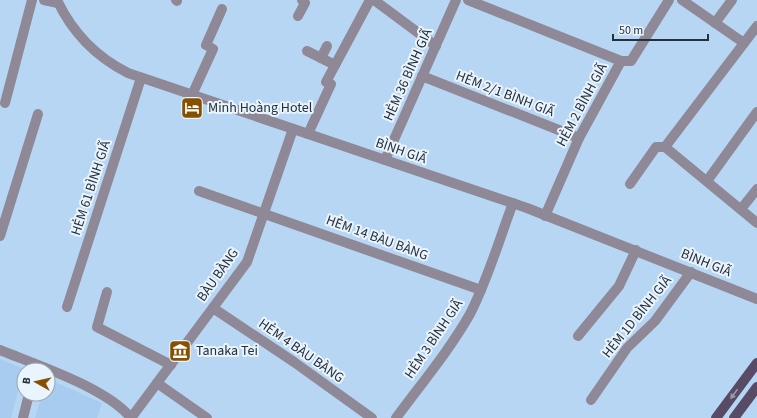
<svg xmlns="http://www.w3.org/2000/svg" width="757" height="418" font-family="'Source Sans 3',sans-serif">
<rect width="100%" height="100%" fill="#b6d6f3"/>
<g fill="#a7ccef">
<polygon points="0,359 24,369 11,418 0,418"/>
<polygon points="48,379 102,403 97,418 35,418 42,394 48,394"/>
</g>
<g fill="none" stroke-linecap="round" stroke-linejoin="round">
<g stroke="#8f8897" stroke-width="10">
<polyline points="44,0 58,3"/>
<path d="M 57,0 C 72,32 96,57 128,73 L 527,208 L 757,299"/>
<polyline points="176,0 177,1"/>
<polyline points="374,0 436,46"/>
<polyline points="468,0 621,61 631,61 669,0"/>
<polyline points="682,0 744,43"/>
<polyline points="298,16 305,3 302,0"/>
<polyline points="715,23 732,0"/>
<polyline points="307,51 335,65"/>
<polyline points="321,58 327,46"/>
<polyline points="422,76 579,138"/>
<polyline points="192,95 213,49 206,45 222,9"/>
<polyline points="5,103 32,0"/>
<polyline points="308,134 331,84 326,82 370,0"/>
<polyline points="665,147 757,26"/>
<polyline points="385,160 456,0"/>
<polyline points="707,181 757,112"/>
<polyline points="630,184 656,147 665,147 757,223"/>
<polyline points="199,191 481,290"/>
<polyline points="741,209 757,189"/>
<polyline points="545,216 579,138 621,61"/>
<polyline points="0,236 38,114"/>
<polyline points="107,292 97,327 171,365"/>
<polyline points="67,307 141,78"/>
<polyline points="213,308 294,362 372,418"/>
<polyline points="578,336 619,286 636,250"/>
<path d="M 0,350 C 37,365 107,388 131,418"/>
<polyline points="157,383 207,418"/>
<polyline points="591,400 627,348 655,321 691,272"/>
<polyline points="23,418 29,394"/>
<polyline points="131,418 247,262 293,129"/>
<path d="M 396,418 C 421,384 449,351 470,314 C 488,279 499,240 513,203"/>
</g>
<g stroke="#584b66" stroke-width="10">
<polyline points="716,418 757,363"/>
<polyline points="734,418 757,387"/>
</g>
</g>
<defs><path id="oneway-solid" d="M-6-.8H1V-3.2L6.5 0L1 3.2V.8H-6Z"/></defs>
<use fill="#9a97aa" href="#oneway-solid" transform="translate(734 394) rotate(126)"/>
<defs>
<g id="hotel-square" transform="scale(1.15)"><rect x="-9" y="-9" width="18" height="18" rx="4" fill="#865000" stroke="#eaf4fd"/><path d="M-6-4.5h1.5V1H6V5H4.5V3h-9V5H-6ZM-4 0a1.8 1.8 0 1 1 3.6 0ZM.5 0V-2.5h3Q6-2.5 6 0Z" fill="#fff"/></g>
<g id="museum-square" transform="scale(1.15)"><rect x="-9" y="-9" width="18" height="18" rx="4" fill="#865000" stroke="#eaf4fd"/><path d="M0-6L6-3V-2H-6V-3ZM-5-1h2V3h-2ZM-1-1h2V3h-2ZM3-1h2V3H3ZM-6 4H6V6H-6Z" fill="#fff"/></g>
</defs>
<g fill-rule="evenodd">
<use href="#hotel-square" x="192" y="108"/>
<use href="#museum-square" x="180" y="351"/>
</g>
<g text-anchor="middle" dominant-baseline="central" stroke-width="4" stroke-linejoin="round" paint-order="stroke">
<g font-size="14" fill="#24303c" stroke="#eaf4fd">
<text transform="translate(408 75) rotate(-66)">HẺM 36 BÌNH GIÃ</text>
<text transform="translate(505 94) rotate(21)">HẺM 2/1 BÌNH GIÃ</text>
<text transform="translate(582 105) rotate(-62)">HẺM 2 BÌNH GIÃ</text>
<text transform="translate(401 151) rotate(19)">BÌNH GIÃ</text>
<text transform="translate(91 188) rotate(-72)">HẺM 61 BÌNH GIÃ</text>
<text transform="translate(377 238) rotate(20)">HẺM 14 BÀU BÀNG</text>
<text transform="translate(706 263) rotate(22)">BÌNH GIÃ</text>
<text transform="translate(218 275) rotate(-55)">BÀU BÀNG</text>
<text transform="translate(637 317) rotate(-51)">HẺM 1D BÌNH GIÃ</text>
<text transform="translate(434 339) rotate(-56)">HẺM 3 BÌNH GIÃ</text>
<text transform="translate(301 351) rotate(35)">HẺM 4 BÀU BÀNG</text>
</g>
<g font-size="14" fill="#24303c" stroke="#eaf4fd" text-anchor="start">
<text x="208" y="108">Minh Hoàng Hotel</text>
<text x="196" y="351">Tanaka Tei</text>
</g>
</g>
<g transform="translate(36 382) rotate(278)"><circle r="19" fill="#eaf4fd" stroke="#9ba6b0"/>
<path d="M0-3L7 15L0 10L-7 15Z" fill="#865000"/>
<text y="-6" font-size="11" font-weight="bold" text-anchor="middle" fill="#24303c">B</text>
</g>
<path d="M613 34v6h95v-6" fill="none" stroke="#24303c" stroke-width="2"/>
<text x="619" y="34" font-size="12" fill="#24303c" stroke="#eaf4fd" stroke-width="3" paint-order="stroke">50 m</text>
</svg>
